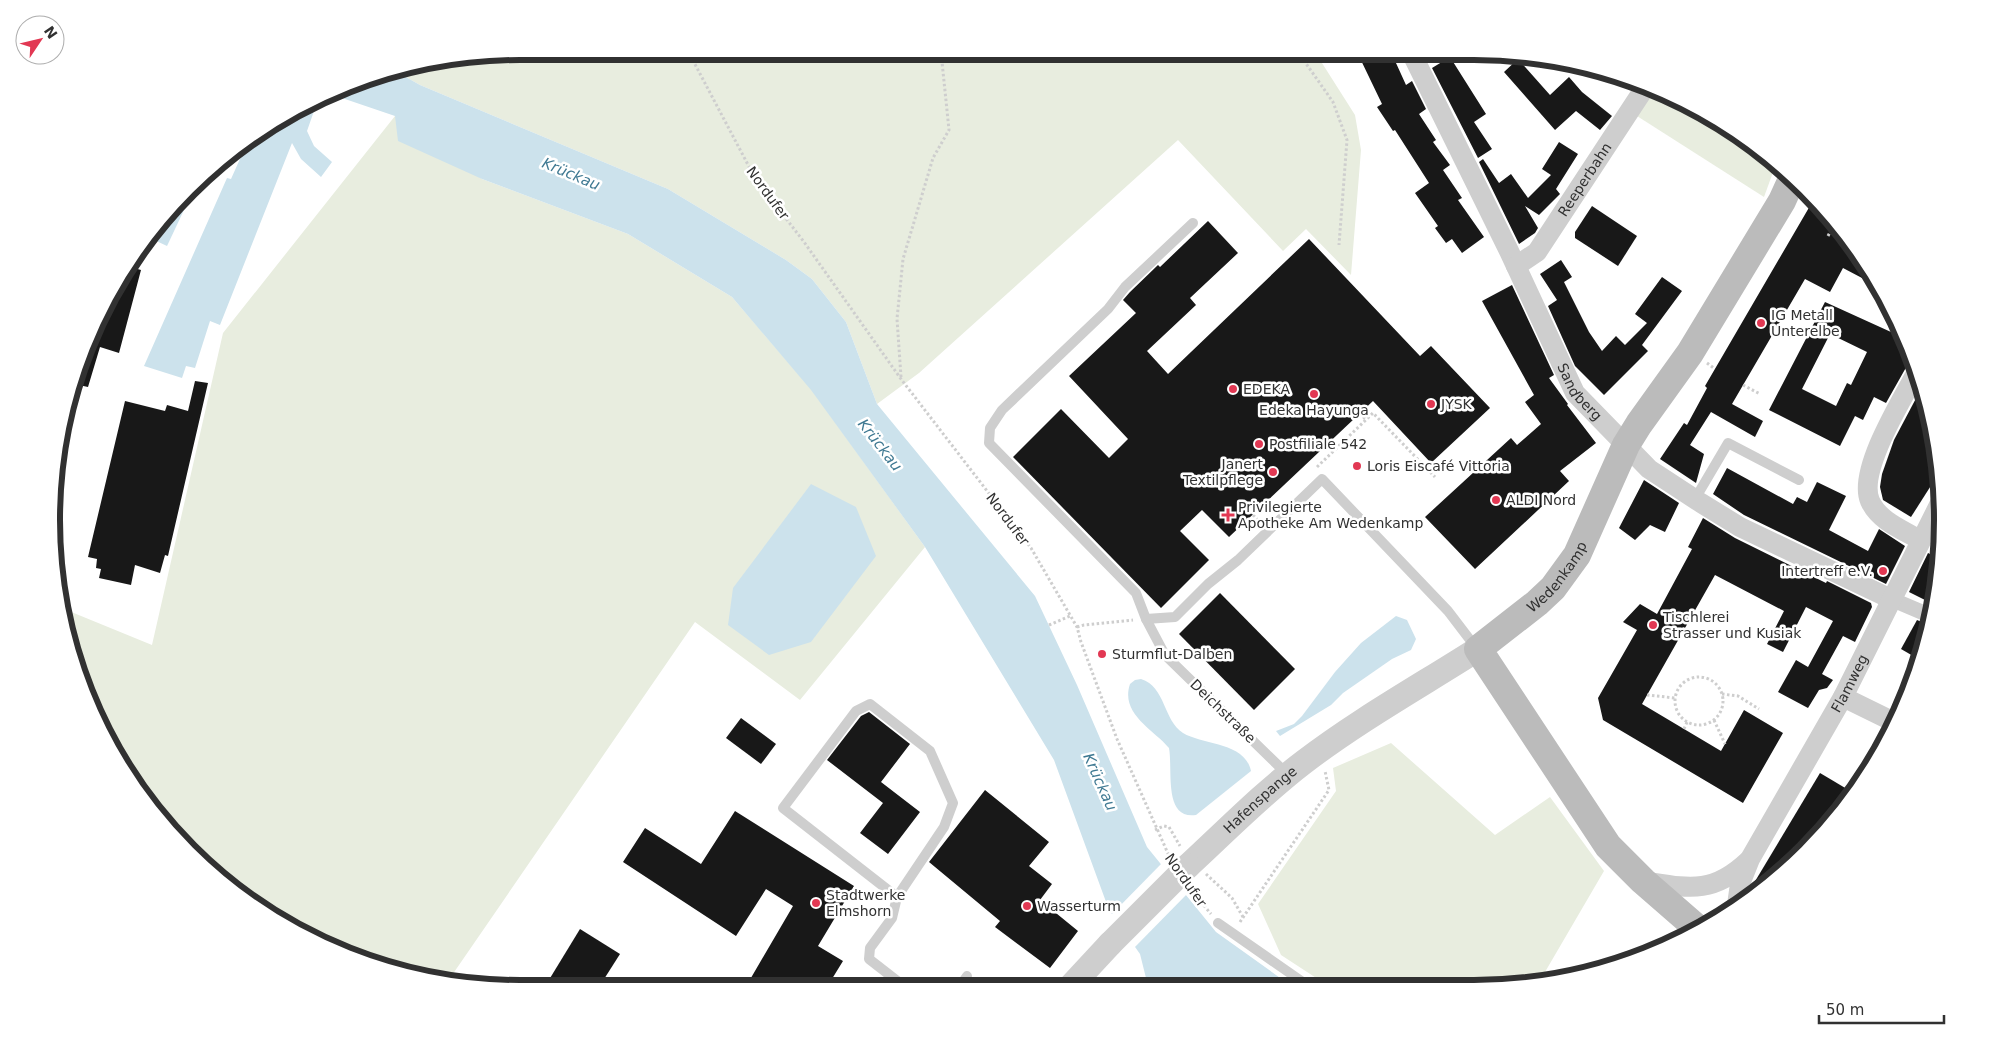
<svg xmlns="http://www.w3.org/2000/svg" width="1994" height="1040" font-family="'DejaVu Sans',sans-serif">
<rect width="100%" height="100%" fill="#fff"/>
<g fill="#e8eddf">
<polygon points="520,51 1315,52 1355,115 1361,150 1351,275 1306,229 1283,251 1178,140 919,373 877,404 846,322 812,279 786,260 668,189 420,85 397,72"/>
<path d="M 1654,89 C 1695,105 1744,134 1776,164 L 1764,197 L 1637,116 Z"/>
<polygon points="395,116 482,179 628,234 732,297 811,389 925,547 800,700 695,622 448,981 399,973 313,941 189,852 99,727 64,609 152,645 223,333"/>
<polygon points="1391,743 1495,835 1550,797 1604,871 1538,984 1327,985 1281,955 1258,904 1336,791 1333,768"/>
</g>
<g fill="#cce2ec">
<polygon points="397,72 420,85 668,189 786,260 812,279 846,322 877,404 1035,596 1077,685 1147,847 1216,932 1290,985 1148,986 1140,954 1109,910 1054,760 925,547 811,390 732,297 628,234 482,179 398,141 395,116 342,98 338,93 369,76"/>
<polygon points="320,102 314,111 307,131 314,146 332,162 321,177 301,159 292,143 220,325 210,321 195,368 186,366 182,378 144,366 227,178 231,179 248,141"/>
<polygon points="192,193 167,246 150,238"/>
<polygon points="811,484 856,507 876,556 811,642 769,655 728,625 733,588"/>
<polygon points="1396,616 1407,620 1416,639 1411,650 1392,659 1343,693 1331,705 1280,736 1276,731 1294,724 1302,716 1335,672 1361,643"/>
<path d="M 1141,679 C 1166,687 1163,720 1183,733 C 1203,745 1245,742 1251,771 L 1196,815 C 1163,820 1173,770 1169,748 C 1153,729 1120,714 1130,684 L 1135,680 Z"/>
</g>
<polygon fill="#fff" points="1163,862 1188,893 1133,949 1110,916"/>
<g fill="#181818" fill-rule="evenodd">
<polygon points="1357,52 1391,52 1406,85 1412,81 1426,109 1419,114 1436,140 1433,142 1450,165 1443,170 1462,198 1458,200 1484,237 1462,253 1452,239 1446,243 1435,228 1438,226 1415,193 1429,183 1395,130 1393,131 1377,107 1382,104"/>
<polygon points="1450,57 1486,114 1474,122 1492,149 1478,158 1432,68"/>
<polygon points="1518,59 1550,95 1569,77 1582,92 1612,116 1600,130 1576,111 1555,130 1504,72"/>
<polygon points="1559,142 1578,154 1556,189 1560,194 1539,215 1525,206 1538,228 1535,233 1519,244 1479,162 1483,159 1499,183 1511,174 1528,198 1551,175 1542,169"/>
<polygon points="1814,199 1826,211 1881,288 1843,268 1830,292 1805,279 1732,404 1763,421 1755,437 1711,412 1690,445 1704,454 1696,483 1660,459 1684,423 1687,425 1707,388 1705,386"/>
<polygon points="1592,206 1637,236 1618,266 1575,238 1575,232"/>
<polygon points="1208,221 1238,253 1190,298 1196,305 1147,351 1168,374 1309,239 1420,356 1431,346 1490,408 1431,463 1373,401 1229,537 1202,510 1180,531 1209,560 1161,608 1013,457 1061,409 1109,458 1128,439 1069,376 1136,313 1123,300 1130,292 1158,265 1160,267"/>
<polygon points="1561,260 1572,277 1564,282 1589,332 1602,351 1616,336 1625,345 1647,323 1635,314 1662,277 1682,291 1642,345 1648,351 1604,395 1575,366 1548,306 1557,300 1540,274"/>
<polygon points="127,266 141,270 119,353 100,347 88,387 74,384 87,341"/>
<polygon points="1512,285 1554,375 1549,378 1568,404 1567,405 1596,443 1560,471 1569,481 1475,569 1425,517 1511,438 1517,445 1541,424 1525,402 1534,395 1482,301"/>
<path d="M 1825,302 L 1891,332 L 1898,326 L 1913,359 L 1908,364 L 1886,403 L 1874,397 L 1863,420 L 1855,416 L 1840,446 L 1769,410 ZM 1830,334 L 1867,352 L 1851,385 L 1847,383 L 1836,406 L 1802,389 Z"/>
<polygon points="195,381 208,383 168,556 165,555 160,573 135,565 131,585 99,578 101,569 96,568 97,559 88,557 125,401 165,411 167,405 188,411"/>
<polygon points="1922,387 1939,459 1939,473 1911,517 1883,500 1880,487 1882,474 1894,440"/>
<polygon points="1727,468 1793,504 1797,497 1807,502 1817,482 1846,496 1829,530 1868,551 1879,529 1905,546 1886,584 1744,515 1713,494"/>
<polygon points="1644,480 1679,503 1665,532 1650,525 1635,540 1619,528"/>
<polygon points="1703,518 1735,538 1826,583 1827,581 1871,603 1872,607 1855,642 1843,636 1822,674 1833,680 1827,688 1819,690 1808,708 1778,692 1796,660 1808,667 1833,621 1806,607 1783,652 1767,644 1784,611 1715,575 1642,704 1721,751 1744,710 1783,733 1743,803 1603,720 1598,698 1637,630 1623,622 1640,604 1657,614 1692,549 1688,547"/>
<polygon points="1928,553 1940,559 1933,606 1926,604 1927,601 1909,592"/>
<polygon points="1220,593 1295,669 1254,710 1179,634"/>
<polygon points="1917,620 1929,625 1927,641 1920,660 1901,649"/>
<polygon points="869,712 910,744 881,782 920,812 888,854 860,833 883,803 827,760 861,716"/>
<polygon points="741,718 776,744 761,764 726,738"/>
<polygon points="1820,773 1852,792 1827,829 1759,892 1750,897 1751,888"/>
<polygon points="985,790 1049,842 1029,866 1052,884 1040,900 1078,931 1050,968 995,927 1000,921 929,862"/>
<polygon points="735,811 854,886 818,946 843,961 827,987 757,987 748,983 793,906 766,889 736,936 623,862 645,828 701,864"/>
<polygon points="580,929 620,954 599,987 544,988"/>
</g>
<g fill="none" stroke-linecap="round" stroke-linejoin="round">
<g stroke="#cecece" stroke-width="3" stroke-dasharray="2.5 2.5" stroke-linecap="butt">
<polyline points="688,51 755,178 804,242 901,379 1031,548 1077,627 1081,642 1117,739 1170,858"/>
<polyline points="1298,52 1333,102 1347,140 1339,245"/>
<polyline points="1760,149 1772,170"/>
<polyline points="1828,236 1835,223"/>
<polyline points="1707,363 1715,369"/>
<polyline points="901,377 897,319 903,259 933,158 949,130 941,52"/>
<polyline points="1743,385 1760,394"/>
<polyline points="1360,413 1366,420"/>
<polyline points="1317,467 1373,413 1435,477"/>
<polyline points="1253,515 1260,522"/>
<polyline points="1049,625 1070,616"/>
<polyline points="1077,627 1084,625 1133,620"/>
<circle cx="1699" cy="701" r="24"/>
<polyline points="1722,694 1738,696 1759,709"/>
<polyline points="1647,695 1675,698"/>
<polyline points="1714,720 1725,744"/>
<polyline points="1684,729 1687,722"/>
<polyline points="1155,830 1164,826 1169,827 1180,846"/>
<polyline points="1206,874 1232,898 1243,917"/>
<polyline points="1191,890 1211,914"/>
<polyline points="1240,922 1329,790 1325,771"/>
</g>
<g stroke="#cecece" stroke-width="10">
<polyline points="1193,223 1125,287 1108,309 1002,410 990,428 989,443 1136,593 1146,619 1165,655 1287,774"/>
<polyline points="1695,499 1728,443 1799,480"/>
<polyline points="1146,619 1175,617 1208,584 1238,560 1322,479 1448,611 1477,649"/>
<polyline points="897,897 944,827 953,803 930,751 870,704 856,711 783,808 897,897 892,918 870,948 869,959 905,987"/>
<polyline points="1218,923 1307,985"/>
<polyline points="960,986 967,976"/>
</g>
<polyline stroke="#cecece" stroke-width="15" points="1891,599 1931,616"/>
<g stroke="#cecece" stroke-width="20">
<path id="s1" d="M 1411,52 L 1509,251 L 1575,393 L 1649,469 L 1701,503 L 1740,527 L 1891,599"/>
<path id="s2" d="M 1516,266 L 1537,252 L 1646,86"/>
<path d="M 1918,370 C 1903,398 1857,471 1870,501 C 1879,521 1903,530 1920,540"/>
<polyline points="1843,697 1896,723"/>
<path d="M 1643,881 C 1688,888 1712,895 1748,861"/>
<path id="s3" d="M 1737,905 L 1740,884 L 1750,859 L 1843,697 L 1940,503"/>
</g>
<g stroke="#cecece" stroke-width="25">
<path id="s4" d="M 1188,866 C 1226,831 1263,793 1304,762 C 1359,720 1420,686 1478,649"/>
<polyline points="1071,986 1110,944"/>
</g>
<path stroke="#bbb" stroke-width="28" id="s5" d="M 1697,928 L 1643,881 L 1608,846 L 1478,649 L 1537,603 L 1553,588 L 1577,555 L 1626,445 L 1639,424 L 1690,353 L 1782,201 L 1792,179"/>
<polyline stroke="#cecece" stroke-width="25" points="1110,944 1188,866"/>
</g>
<g fill="#e23853" stroke="#fff" stroke-width="2">
<circle cx="1761" cy="323" r="5"/>
<circle cx="1233" cy="389" r="5"/>
<circle cx="1314" cy="394" r="5"/>
<circle cx="1431" cy="404" r="5"/>
<circle cx="1259" cy="444" r="5"/>
<circle cx="1357" cy="466" r="5"/>
<circle cx="1273" cy="472" r="5"/>
<circle cx="1496" cy="500" r="5"/>
<path d="M1225.5 507.5h5v5h5v5h-5v5h-5v-5h-5v-5h5z"/>
<circle cx="1883" cy="571" r="5"/>
<circle cx="1653" cy="625" r="5"/>
<circle cx="1102" cy="654" r="5"/>
<circle cx="816" cy="903" r="5"/>
<circle cx="1027" cy="906" r="5"/>
</g>
<g text-anchor="middle" dominant-baseline="central" stroke-width="5" stroke-linejoin="round" paint-order="stroke">
<g font-size="14" fill="#313131" stroke="#fff">
<text stroke="none"><textPath href="#s2" startOffset="112">Reeperbahn</textPath></text>
<text transform="translate(768 193) rotate(54)">Nordufer</text>
<text stroke="none"><textPath href="#s1" startOffset="380">Sandberg</textPath></text>
<text transform="translate(1008 519) rotate(53)">Nordufer</text>
<text stroke="none"><textPath href="#s5" startOffset="465">Wedenkamp</textPath></text>
<text stroke="none"><textPath href="#s3" startOffset="250">Flamweg</textPath></text>
<text transform="translate(1223 711) rotate(44)">Deichstraße</text>
<text stroke="none"><textPath href="#s4" startOffset="98">Hafenspange</textPath></text>
<text transform="translate(1186 880) rotate(55)">Nordufer</text>
</g>
<g font-size="14" fill="#313131" stroke="#fff" text-anchor="start">
<text x="1771" y="315">IG Metall<tspan x="1771" dy="16">Unterelbe</tspan></text>
<text x="1243" y="389">EDEKA</text>
<text x="1441" y="404">JYSK</text>
<text x="1314" y="410" text-anchor="middle">Edeka Hayunga</text>
<text x="1269" y="444">Postfiliale 542</text>
<text x="1263" y="464" text-anchor="end">Janert<tspan x="1263" dy="16">Textilpflege</tspan></text>
<text x="1367" y="466">Loris Eiscafé Vittoria</text>
<text x="1506" y="500">ALDI Nord</text>
<text x="1238" y="507">Privilegierte<tspan x="1238" dy="16">Apotheke Am Wedenkamp</tspan></text>
<text x="1873" y="571" text-anchor="end">Intertreff e.V.</text>
<text x="1663" y="617">Tischlerei<tspan x="1663" dy="16">Strasser und Kusiak</tspan></text>
<text x="1112" y="654">Sturmflut-Dalben</text>
<text x="826" y="895">Stadtwerke<tspan x="826" dy="16">Elmshorn</tspan></text>
<text x="1037" y="906">Wasserturm</text>
</g>
<g font-size="15" font-style="italic" fill="#3f7992" stroke="#fff">
<text transform="translate(571 174) rotate(23)">Krückau</text>
<text transform="translate(880 445) rotate(52)">Krückau</text>
<text transform="translate(1100 782) rotate(66)">Krückau</text>
</g>
</g>
<path d="M0 0H1994V1040H0ZM520 60H1474A460 460 0 0 1 1934 520V520A460 460 0 0 1 1474 980H520A460 460 0 0 1 60 520V520A460 460 0 0 1 520 60Z" fill="#fff" fill-rule="evenodd"/>
<path fill="none" stroke="#313131" stroke-width="6" d="M520 60H1474A460 460 0 0 1 1934 520V520A460 460 0 0 1 1474 980H520A460 460 0 0 1 60 520V520A460 460 0 0 1 520 60Z"/>
<g transform="translate(40 40) rotate(55)"><circle r="24" fill="#ffffff" stroke="#adadad"/>
<path d="M0-4L9 19L0 12L-9 19Z" fill="#e23853"/>
<text y="-8" font-size="14" font-weight="bold" text-anchor="middle" fill="#313131">N</text>
</g>
<path d="M1819 1015v8h125v-8" fill="none" stroke="#313131" stroke-width="2.5"/>
<text x="1826" y="1015" font-size="15" fill="#313131" stroke="#ffffff" stroke-width="4" paint-order="stroke">50 m</text>
</svg>
